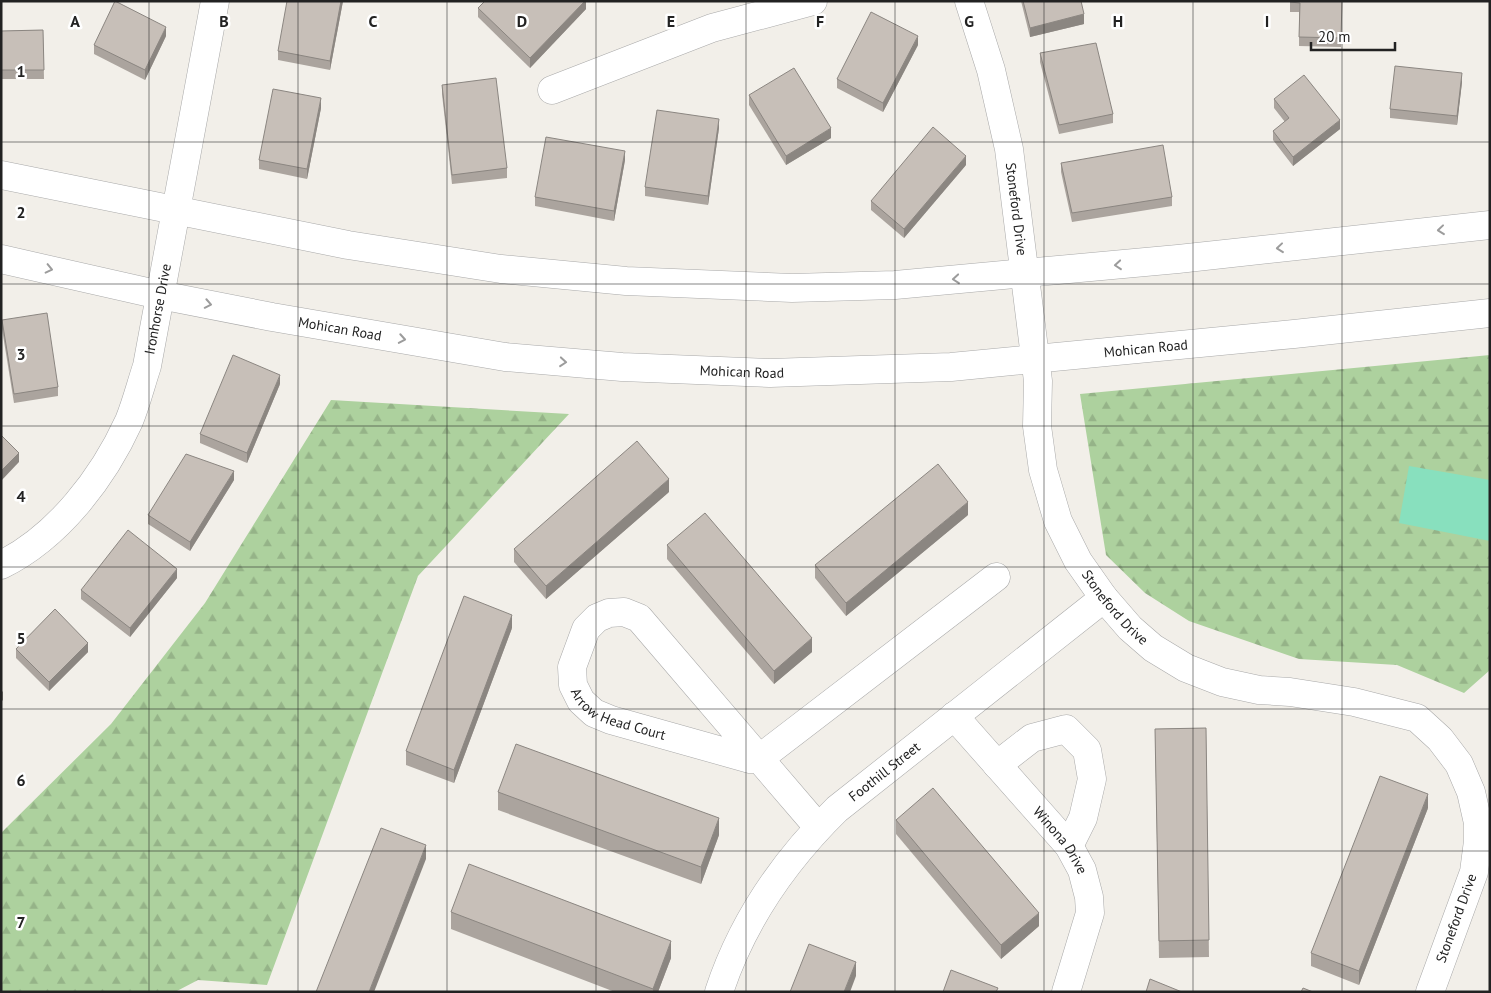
<svg xmlns="http://www.w3.org/2000/svg" width="1491" height="993" font-family="'PT Sans',sans-serif">
<defs>
<pattern id="forest-firs" width="22" height="20" patternUnits="userSpaceOnUse" patternTransform="scale(1.25)"><rect width="22" height="20" fill="#add19e"/><path d="M5 1l3.5 6h-7zM16 11l3.5 6h-7z" fill="#95b388"/></pattern>
</defs>
<rect width="100%" height="100%" fill="#f2efe9"/>
<g fill="url(#forest-firs)">
<polygon points="1490,355 1490,670 1464,693 1397,665 1299,659 1189,621 1145,593 1106,555 1080,394"/>
<polygon points="331,400 569,414 418,576 267,985 198,980 175,992 1,992 1,833 111,724 205,603"/>
</g>
<polygon fill="#88e0be" points="1409,466 1490,480 1490,541 1399,523"/>
<g fill="none" stroke-linecap="round" stroke-linejoin="round">
<g stroke="#a9a9a9" stroke-width="29">
<g id="minor">
<path id="s1" d="M 969,1 L 991,70 L 1009,149 L 1038,381 L 1037,426 L 1043,470 L 1058,521 L 1078,561 L 1104,598 L 1130,628 L 1153,648 L 1186,668 L 1222,682 L 1259,690 L 1290,692 L 1354,702 L 1417,718 L 1440,739 L 1459,764 L 1471,792 L 1478,823 L 1478,841 L 1474,872 L 1430,992"/>
<polyline points="552,90 712,28 813,1"/>
<polyline points="1,175 348,245 501,269 626,281 792,288 895,285 1025,273 1178,259 1490,225"/>
<path id="s2" d="M 1,259 L 160,295 L 272,317 L 505,357 L 622,367 L 770,373 L 951,367 L 1294,334 L 1490,313"/>
<path id="s3" d="M 1,565 C 58,537 103,478 129,421 C 136,404 141,384 147,366 L 215,1"/>
<path id="s4" d="M 954,716 L 1069,846 L 1082,870 L 1089,897 L 1090,913 L 1066,992"/>
<polyline points="997,765 1032,738 1066,729 1087,750 1092,779 1083,818 1069,846"/>
<path id="s5" d="M 818,827 L 639,618 L 624,612 L 609,613 L 597,618 L 586,629 L 572,667 L 573,685 L 581,701 L 594,713 L 611,720 L 750,759 L 760,758 L 996,577"/>
<path id="s6" d="M 719,992 C 742,922 785,860 837,809 L 1104,598"/>
</g>
</g>
<use href="#minor" stroke="#fff" stroke-width="28"/>
</g>
<g fill="#aba49e">
<polygon points="343,1 330,70 278,60 278,51"/>
<polygon points="586,1 586,9 530,68 478,17 478,8"/>
<polygon points="1021,1 1081,1 1084,24 1030,37"/>
<polygon points="1290,1 1342,1 1341,47 1299,46 1299,12 1290,12"/>
<polygon points="43,30 44,79 1,79 1,31"/>
<polygon points="166,36 145,80 94,54 94,45"/>
<polygon points="918,45 883,112 837,88 837,79"/>
<polygon points="1040,53 1113,114 1113,123 1059,134 1040,62"/>
<polygon points="1462,82 1457,125 1390,118 1390,109"/>
<polygon points="442,85 507,168 507,178 452,184 442,94"/>
<polygon points="749,95 831,138 786,165 749,105"/>
<polygon points="1274,99 1340,129 1293,166 1273,140 1273,131 1285,122 1274,108"/>
<polygon points="321,108 307,179 259,169 259,160"/>
<polygon points="719,128 708,205 645,196 645,187"/>
<polygon points="625,160 614,221 535,206 535,197"/>
<polygon points="1061,163 1172,197 1172,206 1072,222 1061,172"/>
<polygon points="966,165 904,238 871,210 871,201"/>
<polygon points="2,320 58,387 58,396 14,403 2,329"/>
<polygon points="280,384 247,463 200,443 200,434"/>
<polygon points="234,480 190,551 148,524 148,515"/>
<polygon points="669,492 546,599 514,562 514,549"/>
<polygon points="968,515 846,616 815,578 815,565"/>
<polygon points="667,545 812,652 774,684 667,559"/>
<polygon points="177,578 130,637 81,599 81,590"/>
<polygon points="512,628 454,783 406,765 406,751"/>
<polygon points="16,649 88,652 49,691 16,658"/>
<polygon points="1206,728 1209,957 1159,958 1155,729"/>
<polygon points="498,792 719,835 701,884 498,810"/>
<polygon points="1428,808 1359,985 1311,966 1311,953"/>
<polygon points="896,820 1039,926 1001,959 896,834"/>
<polygon points="451,912 671,958 658,992 615,992 451,929"/>
</g>
<g fill="#8b8681">
<polygon points="341,1 343,1 330,70 330,61"/>
<polygon points="585,1 586,1 586,9 530,68 530,58"/>
<polygon points="1084,14 1084,24 1030,37 1030,28"/>
<polygon points="166,27 166,36 145,80 145,70"/>
<polygon points="918,36 918,45 883,112 883,103"/>
<polygon points="1462,73 1462,82 1457,125 1457,116"/>
<polygon points="321,98 321,108 307,179 307,169"/>
<polygon points="719,119 719,128 708,205 708,196"/>
<polygon points="1340,120 1340,129 1293,166 1293,157"/>
<polygon points="831,128 831,138 786,165 786,156"/>
<polygon points="625,151 625,160 614,221 614,211"/>
<polygon points="966,156 966,165 904,238 904,229"/>
<polygon points="280,375 280,384 247,463 247,453"/>
<polygon points="19,453 19,462 1,481 1,471"/>
<polygon points="234,471 234,480 190,551 190,542"/>
<polygon points="669,479 669,492 546,599 546,586"/>
<polygon points="968,502 968,515 846,616 846,603"/>
<polygon points="177,569 177,578 130,637 130,628"/>
<polygon points="512,615 512,628 454,783 454,770"/>
<polygon points="812,638 812,652 774,684 774,671"/>
<polygon points="88,643 88,652 49,691 49,682"/>
<polygon points="3,691 3,700 1,702 1,693"/>
<polygon points="1428,794 1428,808 1359,985 1359,971"/>
<polygon points="719,818 719,835 701,884 701,867"/>
<polygon points="426,845 426,859 374,992 369,992"/>
<polygon points="1039,913 1039,926 1001,959 1001,945"/>
<polygon points="671,941 671,958 658,992 653,992 653,989"/>
<polygon points="856,962 856,976 850,992 844,992"/>
</g>
<g fill="#c7bfb8" stroke="#8b8681">
<polygon points="115,1 166,27 145,70 94,45"/>
<polygon points="287,1 341,1 330,61 278,51"/>
<polygon points="485,1 585,1 530,58 478,8"/>
<polygon points="1023,1 1081,1 1084,14 1030,28"/>
<polygon points="1290,1 1342,1 1341,38 1299,37 1300,3 1290,2"/>
<polygon points="871,12 918,36 883,103 837,79"/>
<polygon points="43,30 44,70 1,70 1,31"/>
<polygon points="1096,43 1113,114 1059,125 1040,53"/>
<polygon points="1395,66 1462,73 1457,116 1390,109"/>
<polygon points="794,68 831,128 786,156 749,95"/>
<polygon points="1304,75 1340,120 1293,157 1273,131 1289,118 1274,99"/>
<polygon points="496,78 507,168 452,175 442,85"/>
<polygon points="273,89 321,98 307,169 259,160"/>
<polygon points="657,110 719,119 708,196 645,187"/>
<polygon points="933,127 966,156 904,229 871,201"/>
<polygon points="546,137 625,151 614,211 535,197"/>
<polygon points="1163,145 1172,197 1072,213 1061,163"/>
<polygon points="47,313 58,387 14,394 2,320"/>
<polygon points="233,355 280,375 247,453 200,434"/>
<polygon points="1,435 19,453 1,471"/>
<polygon points="637,441 669,479 546,586 514,549"/>
<polygon points="186,454 234,471 190,542 148,515"/>
<polygon points="938,464 968,502 846,603 815,565"/>
<polygon points="705,513 812,638 774,671 667,545"/>
<polygon points="128,530 177,569 130,628 81,590"/>
<polygon points="464,596 512,615 454,770 406,751"/>
<polygon points="55,609 88,643 49,682 16,649"/>
<polygon points="1206,728 1209,940 1159,941 1155,729"/>
<polygon points="516,744 719,818 701,867 498,792"/>
<polygon points="1380,776 1428,794 1359,971 1311,953"/>
<polygon points="933,788 1039,913 1001,945 896,820"/>
<polygon points="381,828 426,845 369,992 316,992"/>
<polygon points="469,864 671,941 653,989 451,912"/>
<polygon points="809,944 856,962 844,992 790,992"/>
<polygon points="951,970 998,988 996,992 943,992"/>
<polygon points="1150,979 1182,992 1146,992"/>
<polygon points="1303,988 1313,992 1301,992"/>
</g>
<defs><path id="oneway-chevron" d="M-2-3.5L2.5 0L-2 3.5" fill="none" stroke-width="1.6" stroke-linecap="round" stroke-linejoin="round" transform="scale(1.25)"/></defs>
<g stroke="#9c9c9c">
<use href="#oneway-chevron" transform="translate(1441 230) rotate(174)"/>
<use href="#oneway-chevron" transform="translate(1280 248) rotate(174)"/>
<use href="#oneway-chevron" transform="translate(1118 265) rotate(175)"/>
<use href="#oneway-chevron" transform="translate(49 269) rotate(13)"/>
<use href="#oneway-chevron" transform="translate(956 279) rotate(175)"/>
<use href="#oneway-chevron" transform="translate(208 304) rotate(11)"/>
<use href="#oneway-chevron" transform="translate(402 339) rotate(10)"/>
<use href="#oneway-chevron" transform="translate(563 362) rotate(5)"/>
</g>
<path fill="none" stroke="#222" stroke-width="1" stroke-opacity="0.55" d="M 149,1 L 149,992M 298,1 L 298,992M 447,1 L 447,992M 596,1 L 596,992M 746,1 L 746,992M 895,1 L 895,992M 1044,1 L 1044,992M 1193,1 L 1193,992M 1342,1 L 1342,992M 1,142 L 1490,142M 1,284 L 1490,284M 1,426 L 1490,426M 1,567 L 1490,567M 1,709 L 1490,709M 1,851 L 1490,851"/>
<g text-anchor="middle" dominant-baseline="central" stroke-width="5" stroke-linejoin="round" paint-order="stroke">
<g font-size="14" fill="#222" stroke="#fff">
<text stroke="none"><textPath href="#s1" startOffset="214">Stoneford Drive</textPath></text>
<text stroke="none"><textPath href="#s3" startOffset="312">Ironhorse Drive</textPath></text>
<text stroke="none"><textPath href="#s2" startOffset="346">Mohican Road</textPath></text>
<text stroke="none"><textPath href="#s2" startOffset="1156">Mohican Road</textPath></text>
<text stroke="none"><textPath href="#s2" startOffset="751">Mohican Road</textPath></text>
<text stroke="none"><textPath href="#s1" startOffset="634">Stoneford Drive</textPath></text>
<text stroke="none"><textPath href="#s5" startOffset="451">Arrow Head Court</textPath></text>
<text stroke="none"><textPath href="#s6" startOffset="280">Foothill Street</textPath></text>
<text stroke="none"><textPath href="#s4" startOffset="164">Winona Drive</textPath></text>
<text transform="translate(1456 918) rotate(-70)">Stoneford Drive</text>
</g>
</g>
<g font-size="16" text-anchor="middle" font-weight="bold" fill="#222" stroke="#fff" stroke-width="5" stroke-linejoin="round" paint-order="stroke">
<text x="75" y="27">A</text>
<text x="224" y="27">B</text>
<text x="373" y="27">C</text>
<text x="522" y="27">D</text>
<text x="671" y="27">E</text>
<text x="820" y="27">F</text>
<text x="969" y="27">G</text>
<text x="1118" y="27">H</text>
<text x="1267" y="27">I</text>
<text x="21" y="77">1</text>
<text x="21" y="218">2</text>
<text x="21" y="360">3</text>
<text x="21" y="502">4</text>
<text x="21" y="644">5</text>
<text x="21" y="786">6</text>
<text x="21" y="928">7</text>
</g>
<rect width="1491" height="993" fill="none" stroke="#222222" stroke-width="5"/>
<path d="M1311 42v8h84v-8" fill="none" stroke="#222222" stroke-width="2.5"/>
<text x="1318" y="42" font-size="15" fill="#222222" stroke="#ffffff" stroke-width="4" paint-order="stroke">20 m</text>
</svg>
